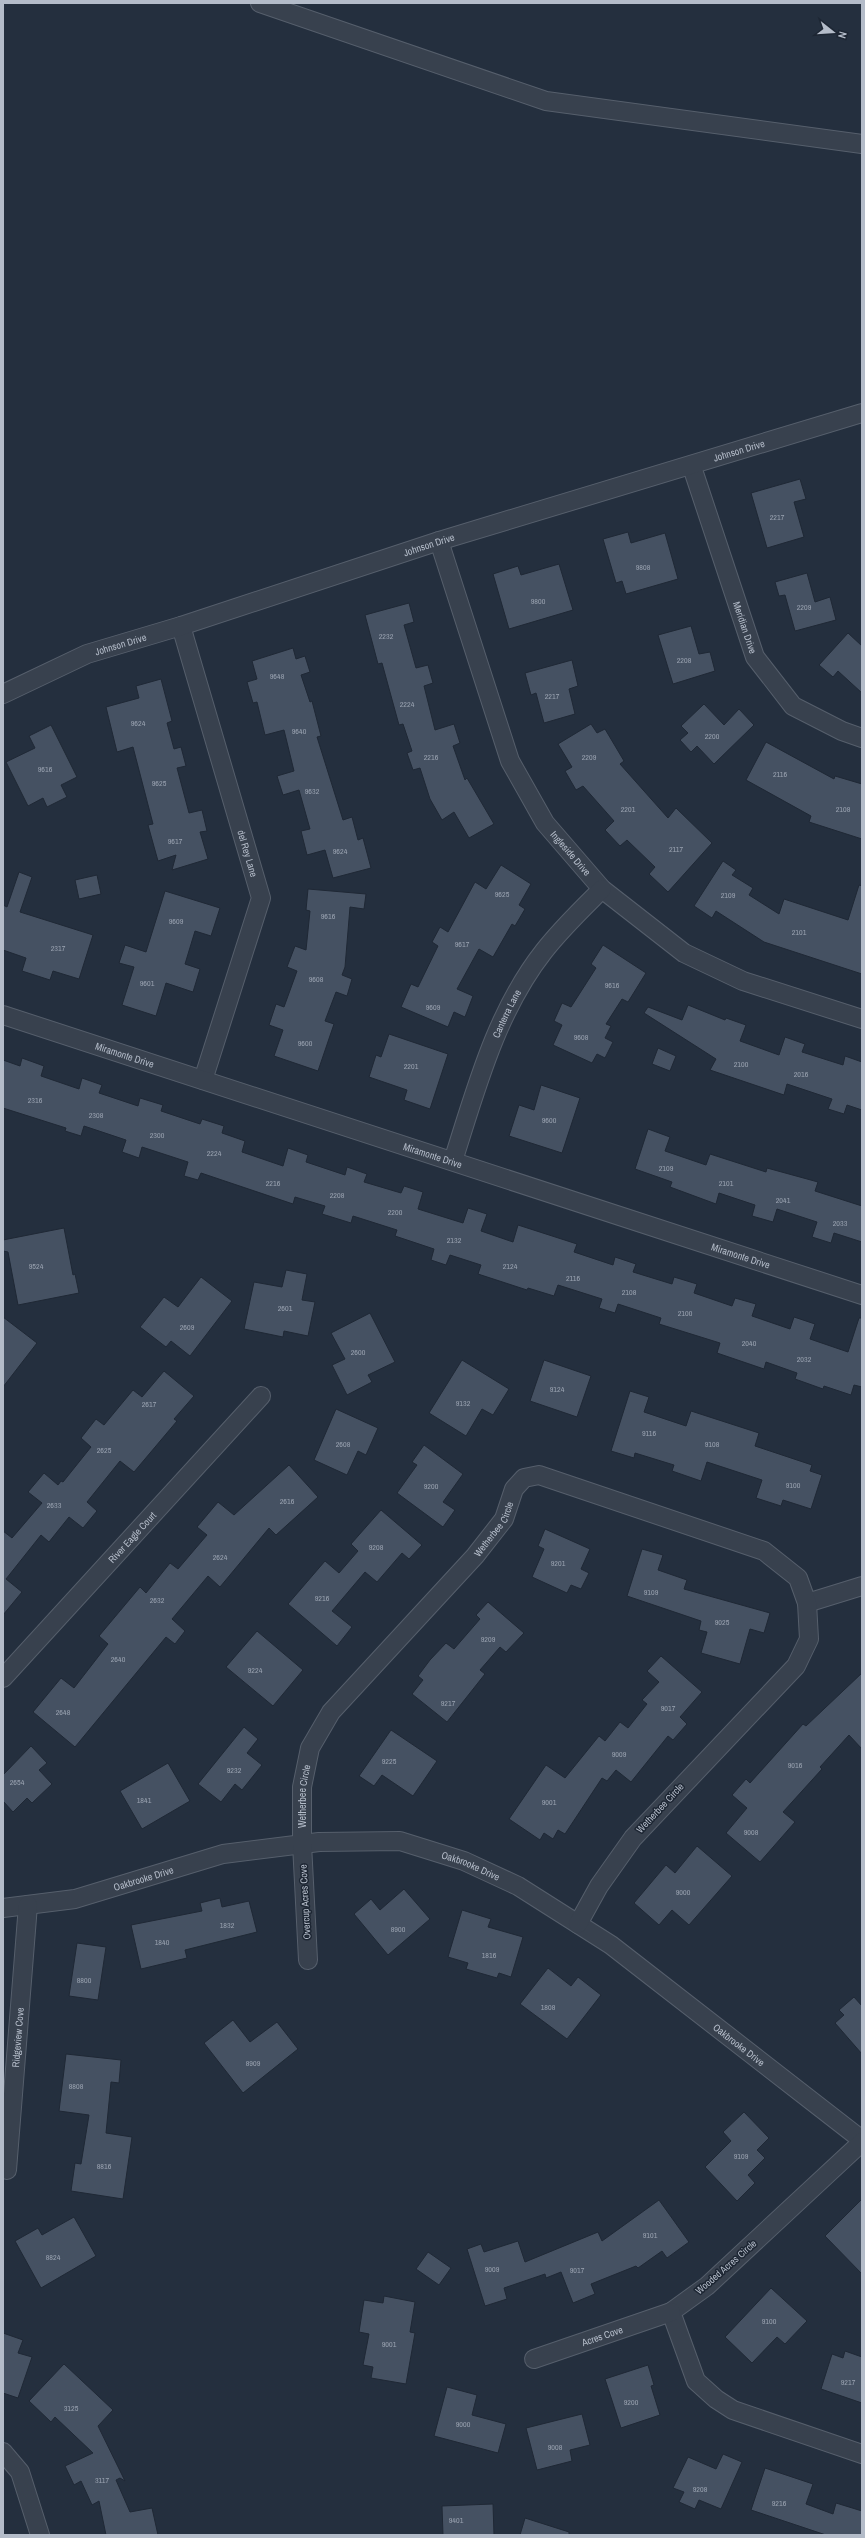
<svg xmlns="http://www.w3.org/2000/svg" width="865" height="2538" font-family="'Archivo Narrow',sans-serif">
<rect width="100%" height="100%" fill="#242f3e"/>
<g fill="#455162" stroke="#1f2835">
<polygon points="800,479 806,499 794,502 804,537 767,548 751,493"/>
<polygon points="628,532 631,543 665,533 678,579 626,594 622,581 616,583 603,539"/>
<polygon points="559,564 573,610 509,629 493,574 518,566 521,575"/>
<polygon points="807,573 815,602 830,597 836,620 795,631 785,595 779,596 775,582"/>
<polygon points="409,603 414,622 404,625 416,668 428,665 433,683 424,686 435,730 454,724 460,743 453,746 465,780 467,778 494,824 469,838 454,812 442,820 430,799 420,768 413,770 407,753 412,751 403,724 399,725 382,663 378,664 365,615"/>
<polygon points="691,626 699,654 710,652 715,671 673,684 658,635"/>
<polygon points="848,633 862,646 862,693 838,671 833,677 819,665"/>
<polygon points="293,648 296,659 305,656 310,672 301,675 310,702 312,701 321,736 317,737 343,820 352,817 358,840 363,838 371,868 333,878 325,850 307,855 301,831 310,829 299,790 283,795 277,776 294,771 284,730 265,735 257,702 253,703 247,682 257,679 252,661"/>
<polygon points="572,660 578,686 569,689 575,714 544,723 536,693 531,695 525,673"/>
<polygon points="161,679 172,721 167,723 174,749 181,747 186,766 177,768 189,813 202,810 207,831 200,832 208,859 172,870 176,855 158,861 148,825 153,824 133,747 117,752 106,707 139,698 136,686"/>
<polygon points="704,704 724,725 739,709 754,725 714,764 697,746 691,752 680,740 688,733 681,726"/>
<polygon points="591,724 597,733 605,729 624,761 620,764 668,818 676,808 712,843 668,892 649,874 655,867 627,840 620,846 605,830 614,821 583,786 576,790 565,771 572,767 558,744"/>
<polygon points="51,725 77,777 61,785 67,797 47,807 43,798 28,806 6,762 35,748 29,736"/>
<polygon points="766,742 834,779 835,776 862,784 862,839 809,822 811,816 746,780"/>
<polygon points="723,861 736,870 732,875 753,888 749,895 779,914 784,899 848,920 859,885 862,886 862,974 764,942 716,911 712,918 694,906"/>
<polygon points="501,865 531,884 519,905 525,909 515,926 512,924 493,957 479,949 457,989 473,996 465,1017 454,1012 448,1027 401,1007 411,984 418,987 438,946 432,942 440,927 448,932 475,882 486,889"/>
<polygon points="19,872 32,877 20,912 93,935 79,979 53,971 50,980 22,971 26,958 3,950 3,905 7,907"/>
<polygon points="97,875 101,894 79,899 75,880"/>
<polygon points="308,889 366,894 364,909 350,907 345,967 342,975 352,979 347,996 336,992 325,1021 334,1024 318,1071 274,1056 283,1030 269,1025 276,1004 284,1007 297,971 287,967 295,946 306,950 310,911 306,910"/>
<polygon points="165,891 220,908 211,936 195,931 185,964 200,969 193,992 166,983 156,1016 122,1005 134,967 119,963 125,945 146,952"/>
<polygon points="603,945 646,973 628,1002 622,999 606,1024 611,1026 605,1038 613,1042 605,1058 597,1054 592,1063 553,1045 562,1025 554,1021 562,1003 571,1007 596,968 591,964"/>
<polygon points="688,1005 725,1020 726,1018 746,1025 740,1041 779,1055 785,1037 805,1044 802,1052 843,1065 845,1056 862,1062 862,1110 847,1105 844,1114 828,1109 832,1099 787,1084 784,1095 710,1070 716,1059 644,1013 648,1007 682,1020"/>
<polygon points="389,1034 448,1054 430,1109 404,1100 407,1090 369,1077 376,1055 381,1057"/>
<polygon points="658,1048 676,1056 670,1071 652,1064"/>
<polygon points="22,1058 44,1066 41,1076 79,1089 82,1078 102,1085 99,1093 138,1106 140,1098 163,1105 161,1111 200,1124 202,1119 224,1126 222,1133 245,1141 242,1152 283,1166 288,1148 308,1155 306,1162 345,1175 347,1167 367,1174 364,1182 401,1193 404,1186 423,1192 418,1209 463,1223 468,1208 487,1214 481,1231 513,1242 518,1225 577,1244 574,1252 613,1265 615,1257 636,1264 633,1272 672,1284 674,1277 697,1284 694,1293 732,1306 735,1298 756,1304 752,1316 790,1329 794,1317 815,1324 810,1339 848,1352 859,1318 862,1318 862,1387 854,1385 851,1395 824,1386 823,1389 795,1379 797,1373 766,1362 764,1369 717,1353 720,1343 659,1324 661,1318 618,1304 615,1313 599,1308 602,1299 558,1285 554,1296 528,1288 527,1290 478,1274 481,1265 450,1255 446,1265 431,1260 434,1249 395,1236 397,1230 353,1216 351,1223 322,1214 325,1206 295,1197 293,1204 201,1173 198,1180 184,1176 188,1162 142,1147 139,1158 122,1152 126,1140 84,1126 81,1136 65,1131 66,1128 3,1108 3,1060 20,1066"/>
<polygon points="541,1085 580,1098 562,1153 509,1136 519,1105 534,1110"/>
<polygon points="648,1129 670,1137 665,1151 706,1165 710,1154 766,1172 767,1168 818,1182 815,1191 862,1206 862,1242 834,1233 831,1243 812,1237 817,1222 777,1209 773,1222 752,1216 755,1205 719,1193 716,1204 670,1187 672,1182 635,1169"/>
<polygon points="64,1228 73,1275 75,1274 79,1293 18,1305 8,1252 3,1251 3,1240"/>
<polygon points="286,1270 307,1274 302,1300 315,1302 308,1336 284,1331 283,1337 244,1329 254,1282 282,1287"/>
<polygon points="201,1277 232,1301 190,1356 171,1341 166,1347 140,1327 164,1297 178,1307"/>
<polygon points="370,1313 395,1362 368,1375 372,1382 347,1395 332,1365 345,1359 331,1333"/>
<polygon points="3,1317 37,1343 3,1387"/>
<polygon points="462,1360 509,1389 493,1415 482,1409 466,1436 429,1413"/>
<polygon points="544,1360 591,1376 577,1417 530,1401"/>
<polygon points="164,1371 194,1396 174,1419 177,1421 134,1472 120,1461 87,1502 97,1511 83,1528 69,1517 49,1542 41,1535 6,1579 22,1592 3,1615 3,1531 12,1538 42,1503 28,1492 44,1473 58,1485 61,1481 63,1482 91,1447 81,1438 96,1419 104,1425 133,1390 142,1397"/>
<polygon points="630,1391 649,1397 644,1412 686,1426 691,1411 759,1433 755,1446 812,1465 810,1471 822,1475 811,1509 783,1500 781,1506 756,1498 762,1480 707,1462 701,1481 672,1471 674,1465 635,1453 634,1458 611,1451"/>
<polygon points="336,1409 378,1428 366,1455 358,1451 347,1475 314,1460"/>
<polygon points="424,1445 463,1474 443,1502 455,1510 443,1527 397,1493 417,1465 412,1462"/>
<polygon points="289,1465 318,1497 276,1535 269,1528 220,1587 208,1576 172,1619 185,1631 175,1644 166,1637 75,1747 33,1712 61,1678 74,1688 108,1644 99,1636 140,1587 146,1593 170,1563 178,1569 207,1535 197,1527 218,1502 234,1515"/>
<polygon points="381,1510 422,1545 409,1559 402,1553 377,1582 365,1572 332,1611 352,1627 337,1646 288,1604 325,1561 339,1573 358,1551 351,1544"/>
<polygon points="545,1529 590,1549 581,1569 589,1573 581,1589 571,1585 567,1593 532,1577 544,1549 538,1546"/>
<polygon points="642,1549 663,1555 658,1570 687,1580 684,1589 770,1613 764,1633 750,1629 740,1664 701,1653 707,1632 699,1630 701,1621 627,1596"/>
<polygon points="488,1602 524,1633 506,1652 500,1647 480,1670 485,1674 447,1722 412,1694 423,1680 418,1676 430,1660 446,1643 454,1649 480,1619 476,1615"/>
<polygon points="257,1631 303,1670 273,1706 226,1667"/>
<polygon points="661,1656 702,1692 680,1717 687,1724 673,1740 668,1736 631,1782 616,1770 607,1781 602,1778 565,1834 558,1830 553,1839 544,1833 540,1840 509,1819 546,1765 565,1778 599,1736 605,1741 620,1722 628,1728 647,1704 642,1700 659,1682 647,1671"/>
<polygon points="862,1673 862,1749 849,1735 820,1767 822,1769 783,1812 795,1822 760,1862 726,1833 747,1808 732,1795 746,1779 750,1783 803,1724 806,1726"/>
<polygon points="244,1727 258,1739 247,1753 262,1765 242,1790 235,1784 221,1802 198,1784"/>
<polygon points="391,1730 437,1761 413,1796 382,1775 374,1786 359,1776"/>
<polygon points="31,1746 47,1763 39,1770 52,1784 32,1803 27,1798 13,1812 3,1801 3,1775"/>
<polygon points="168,1763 190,1801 142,1829 120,1791"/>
<polygon points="697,1846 732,1876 689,1925 672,1910 659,1925 634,1903 666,1865 675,1873"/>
<polygon points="404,1889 430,1919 388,1955 354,1914 371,1899 380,1910"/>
<polygon points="220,1898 222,1907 249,1901 257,1932 185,1950 187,1958 141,1969 131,1925 202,1911 200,1903"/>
<polygon points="462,1910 491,1919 488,1927 523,1937 511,1977 499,1973 497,1978 466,1969 468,1963 448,1957"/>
<polygon points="77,1943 106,1947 98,2000 69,1996"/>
<polygon points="548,1968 571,1986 578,1977 601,1995 567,2039 520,2004"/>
<polygon points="854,1997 862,2006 862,2054 835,2023 844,2015 839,2010"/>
<polygon points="233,2020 250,2042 277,2022 298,2049 243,2093 204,2043"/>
<polygon points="66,2054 121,2060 119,2083 111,2082 106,2133 132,2137 123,2199 71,2191 75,2163 81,2164 89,2115 59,2111"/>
<polygon points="744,2112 769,2138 757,2150 765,2158 748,2175 755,2183 737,2201 705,2167 731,2141 723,2132"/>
<polygon points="862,2199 862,2274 825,2236"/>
<polygon points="659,2200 689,2242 667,2258 662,2251 638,2268 636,2266 591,2284 595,2294 573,2303 561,2272 546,2278 545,2274 504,2288 507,2299 485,2306 467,2249 481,2244 484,2252 518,2241 525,2262 598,2232 602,2241"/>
<polygon points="74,2217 96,2256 41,2288 15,2241 38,2228 42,2235"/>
<polygon points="428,2252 451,2268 439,2285 416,2269"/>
<polygon points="771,2288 807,2321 785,2344 777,2337 752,2363 725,2337"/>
<polygon points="384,2296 415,2302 410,2332 415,2333 406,2384 371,2378 373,2367 363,2365 369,2334 359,2332 364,2300 383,2303"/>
<polygon points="3,2333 23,2340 18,2353 32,2357 18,2398 3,2393"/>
<polygon points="845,2351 862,2357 862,2403 821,2389 832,2354 843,2358"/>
<polygon points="64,2364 113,2410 98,2426 125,2481 120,2478 116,2480 130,2512 152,2508 158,2535 106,2535 99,2501 92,2505 81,2481 74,2485 65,2466 93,2453 55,2417 51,2422 29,2401"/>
<polygon points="648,2365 654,2385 651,2386 660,2415 621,2428 605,2379"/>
<polygon points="447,2387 477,2395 472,2415 506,2424 498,2453 434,2436"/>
<polygon points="582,2414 590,2445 570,2450 572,2461 537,2470 526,2428"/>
<polygon points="723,2454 742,2462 721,2509 699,2500 695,2509 679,2502 684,2492 673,2488 688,2457 716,2469"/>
<polygon points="765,2468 813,2484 806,2504 833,2514 836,2503 862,2511 862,2535 826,2535 751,2510"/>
<polygon points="493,2504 494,2535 443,2535 442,2506"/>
<polygon points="525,2518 569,2532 569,2535 520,2535"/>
</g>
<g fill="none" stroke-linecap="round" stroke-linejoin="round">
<g stroke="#565f6c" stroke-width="20">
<g id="minor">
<polyline points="260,3 546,101 862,144"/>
<path id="s1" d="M 692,467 L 755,657 L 793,706 L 842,731 L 862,738"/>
<path id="s2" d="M 439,541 L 510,761 L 545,823 L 602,889 L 684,953 L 743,981 L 862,1019"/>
<path id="s3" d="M 181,626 L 261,898 L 203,1080"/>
<path id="s4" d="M 3,694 L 87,654 L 181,626 L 439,541 L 862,413"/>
<path id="s5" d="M 3,1015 L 862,1295"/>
<path id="s6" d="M 453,1161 C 476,1089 496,1012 544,951 C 561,929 582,909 602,889"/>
<polyline points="807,1603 862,1586"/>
<path id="s7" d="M 3,1678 L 261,1396"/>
<path id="s8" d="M 3,1908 L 75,1899 L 223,1854 L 319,1842 L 400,1841 L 464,1861 L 518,1886 L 611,1945 L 862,2140"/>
<path id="s9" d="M 308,1960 L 302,1844 L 302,1787 L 310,1748 L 331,1712 L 475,1556 L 504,1519 L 514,1489 L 524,1478 L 539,1475 L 764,1551 L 798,1578 L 807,1603 L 809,1639 L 796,1666 L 633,1838 L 599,1886 L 578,1924"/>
<polyline points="862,2142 707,2286 671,2312 696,2381 716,2399 733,2410 862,2454"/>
<path id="s10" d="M 7,2170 L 28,1905"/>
<path id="s11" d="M 534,2359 L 671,2312"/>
<polyline points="3,2452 20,2472 40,2535"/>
</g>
</g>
<use href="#minor" stroke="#38414e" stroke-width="18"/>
</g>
<g text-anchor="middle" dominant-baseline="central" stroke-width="3" stroke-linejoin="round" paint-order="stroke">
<g font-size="8" fill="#98a1af">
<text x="777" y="517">2217</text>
<text x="643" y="567">9808</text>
<text x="538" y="601">9800</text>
<text x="804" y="607">2209</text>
<text x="386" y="636">2232</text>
<text x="684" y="660">2208</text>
<text x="277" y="676">9648</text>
<text x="552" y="696">2217</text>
<text x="407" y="704">2224</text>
<text x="138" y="723">9624</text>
<text x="299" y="731">9640</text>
<text x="712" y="736">2200</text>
<text x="431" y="757">2216</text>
<text x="589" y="757">2209</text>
<text x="45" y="769">9616</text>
<text x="780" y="774">2116</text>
<text x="159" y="783">9625</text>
<text x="312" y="791">9632</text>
<text x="628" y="809">2201</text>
<text x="843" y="809">2108</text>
<text x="175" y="841">9617</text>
<text x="676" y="849">2117</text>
<text x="340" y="851">9624</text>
<text x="502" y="894">9625</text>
<text x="728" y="895">2109</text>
<text x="328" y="916">9616</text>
<text x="176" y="921">9609</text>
<text x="799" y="932">2101</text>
<text x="462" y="944">9617</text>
<text x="58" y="948">2317</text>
<text x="316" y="979">9608</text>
<text x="147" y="983">9601</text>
<text x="612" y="985">9616</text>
<text x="433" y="1007">9609</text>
<text x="581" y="1037">9608</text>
<text x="305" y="1043">9600</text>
<text x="741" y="1064">2100</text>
<text x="411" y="1066">2201</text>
<text x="801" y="1074">2016</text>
<text x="35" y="1100">2316</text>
<text x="96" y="1115">2308</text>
<text x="549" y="1120">9600</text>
<text x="157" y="1135">2300</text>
<text x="214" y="1153">2224</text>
<text x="666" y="1168">2109</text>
<text x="273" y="1183">2216</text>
<text x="726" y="1183">2101</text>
<text x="337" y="1195">2208</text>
<text x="783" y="1200">2041</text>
<text x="395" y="1212">2200</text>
<text x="840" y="1223">2033</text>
<text x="454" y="1240">2132</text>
<text x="36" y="1266">9524</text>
<text x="510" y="1266">2124</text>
<text x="573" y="1278">2116</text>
<text x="629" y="1292">2108</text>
<text x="285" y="1308">2601</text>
<text x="685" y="1313">2100</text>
<text x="187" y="1327">2609</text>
<text x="749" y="1343">2040</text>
<text x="358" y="1352">2600</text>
<text x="804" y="1359">2032</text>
<text x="557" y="1389">9124</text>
<text x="463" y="1403">9132</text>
<text x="149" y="1404">2617</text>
<text x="649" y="1433">9116</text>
<text x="343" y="1444">2608</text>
<text x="712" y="1444">9108</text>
<text x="104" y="1450">2625</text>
<text x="793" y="1485">9100</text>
<text x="431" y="1486">9200</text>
<text x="287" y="1501">2616</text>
<text x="54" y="1505">2633</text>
<text x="376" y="1547">9208</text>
<text x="220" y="1557">2624</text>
<text x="558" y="1563">9201</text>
<text x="651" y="1592">9109</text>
<text x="322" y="1598">9216</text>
<text x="157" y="1600">2632</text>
<text x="722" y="1622">9025</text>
<text x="488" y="1639">9209</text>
<text x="118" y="1659">2640</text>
<text x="255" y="1670">9224</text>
<text x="448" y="1703">9217</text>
<text x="668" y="1708">9017</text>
<text x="63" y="1712">2648</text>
<text x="619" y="1754">9009</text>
<text x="389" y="1761">9225</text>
<text x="795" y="1765">9016</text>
<text x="234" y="1770">9232</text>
<text x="17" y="1782">2654</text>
<text x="144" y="1800">1841</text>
<text x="549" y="1802">9001</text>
<text x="751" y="1832">9008</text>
<text x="683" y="1892">9000</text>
<text x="227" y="1925">1832</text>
<text x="398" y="1929">8900</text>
<text x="162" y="1942">1840</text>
<text x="489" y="1955">1816</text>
<text x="84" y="1980">8800</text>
<text x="548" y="2007">1808</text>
<text x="253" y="2063">8909</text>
<text x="76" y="2086">8808</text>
<text x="741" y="2156">9109</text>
<text x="104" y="2166">8816</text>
<text x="650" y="2235">9101</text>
<text x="53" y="2257">8824</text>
<text x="492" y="2269">9009</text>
<text x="577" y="2270">9017</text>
<text x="769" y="2321">9100</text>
<text x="389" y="2344">9001</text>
<text x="848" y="2382">9217</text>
<text x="631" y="2402">9200</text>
<text x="71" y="2408">3125</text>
<text x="463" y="2424">9000</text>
<text x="555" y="2447">9008</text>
<text x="102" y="2480">3117</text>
<text x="700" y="2489">9208</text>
<text x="779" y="2503">9216</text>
<text x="456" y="2520">9401</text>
</g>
<g font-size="10" fill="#b4bcc9" stroke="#1d2633">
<text stroke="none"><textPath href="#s4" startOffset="776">Johnson Drive</textPath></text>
<text stroke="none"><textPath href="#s4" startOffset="452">Johnson Drive</textPath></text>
<text stroke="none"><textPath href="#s1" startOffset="169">Meridian Drive</textPath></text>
<text stroke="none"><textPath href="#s4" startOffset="128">Johnson Drive</textPath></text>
<text stroke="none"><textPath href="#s2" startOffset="342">Ingleside Drive</textPath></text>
<text stroke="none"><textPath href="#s3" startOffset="237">del Rey Lane</textPath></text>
<text stroke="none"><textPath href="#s6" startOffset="157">Canterra Lane</textPath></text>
<text stroke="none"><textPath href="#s5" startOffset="128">Miramonte Drive</textPath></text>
<text stroke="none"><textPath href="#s5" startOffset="452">Miramonte Drive</textPath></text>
<text stroke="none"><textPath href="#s5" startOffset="776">Miramonte Drive</textPath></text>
<text stroke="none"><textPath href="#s9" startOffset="500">Wetherbee Circle</textPath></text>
<text stroke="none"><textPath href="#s7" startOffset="191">River Eagle Court</textPath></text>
<text stroke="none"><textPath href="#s9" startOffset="164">Wetherbee Circle</textPath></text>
<text transform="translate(660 1808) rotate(-47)">Wetherbee Circle</text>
<text stroke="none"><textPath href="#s8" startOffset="480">Oakbrooke Drive</textPath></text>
<text stroke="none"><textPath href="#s8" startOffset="144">Oakbrooke Drive</textPath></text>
<text transform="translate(305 1902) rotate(-93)">Overcup Acres Cove</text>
<text stroke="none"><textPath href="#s10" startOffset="133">Ridgeview Cove</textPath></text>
<text stroke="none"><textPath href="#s8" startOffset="804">Oakbrooke Drive</textPath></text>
<text transform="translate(726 2267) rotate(-41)">Wooded Acres Circle</text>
<text stroke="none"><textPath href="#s11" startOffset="72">Acres Cove</textPath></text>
</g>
</g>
<rect width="865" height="2538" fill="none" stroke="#b4bcc9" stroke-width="8"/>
<g transform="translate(833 32) rotate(107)" stroke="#1d2633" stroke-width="3" paint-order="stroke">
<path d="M0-3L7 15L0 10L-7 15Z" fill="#b4bcc9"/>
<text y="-6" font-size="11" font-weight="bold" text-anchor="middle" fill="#b4bcc9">N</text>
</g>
</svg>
